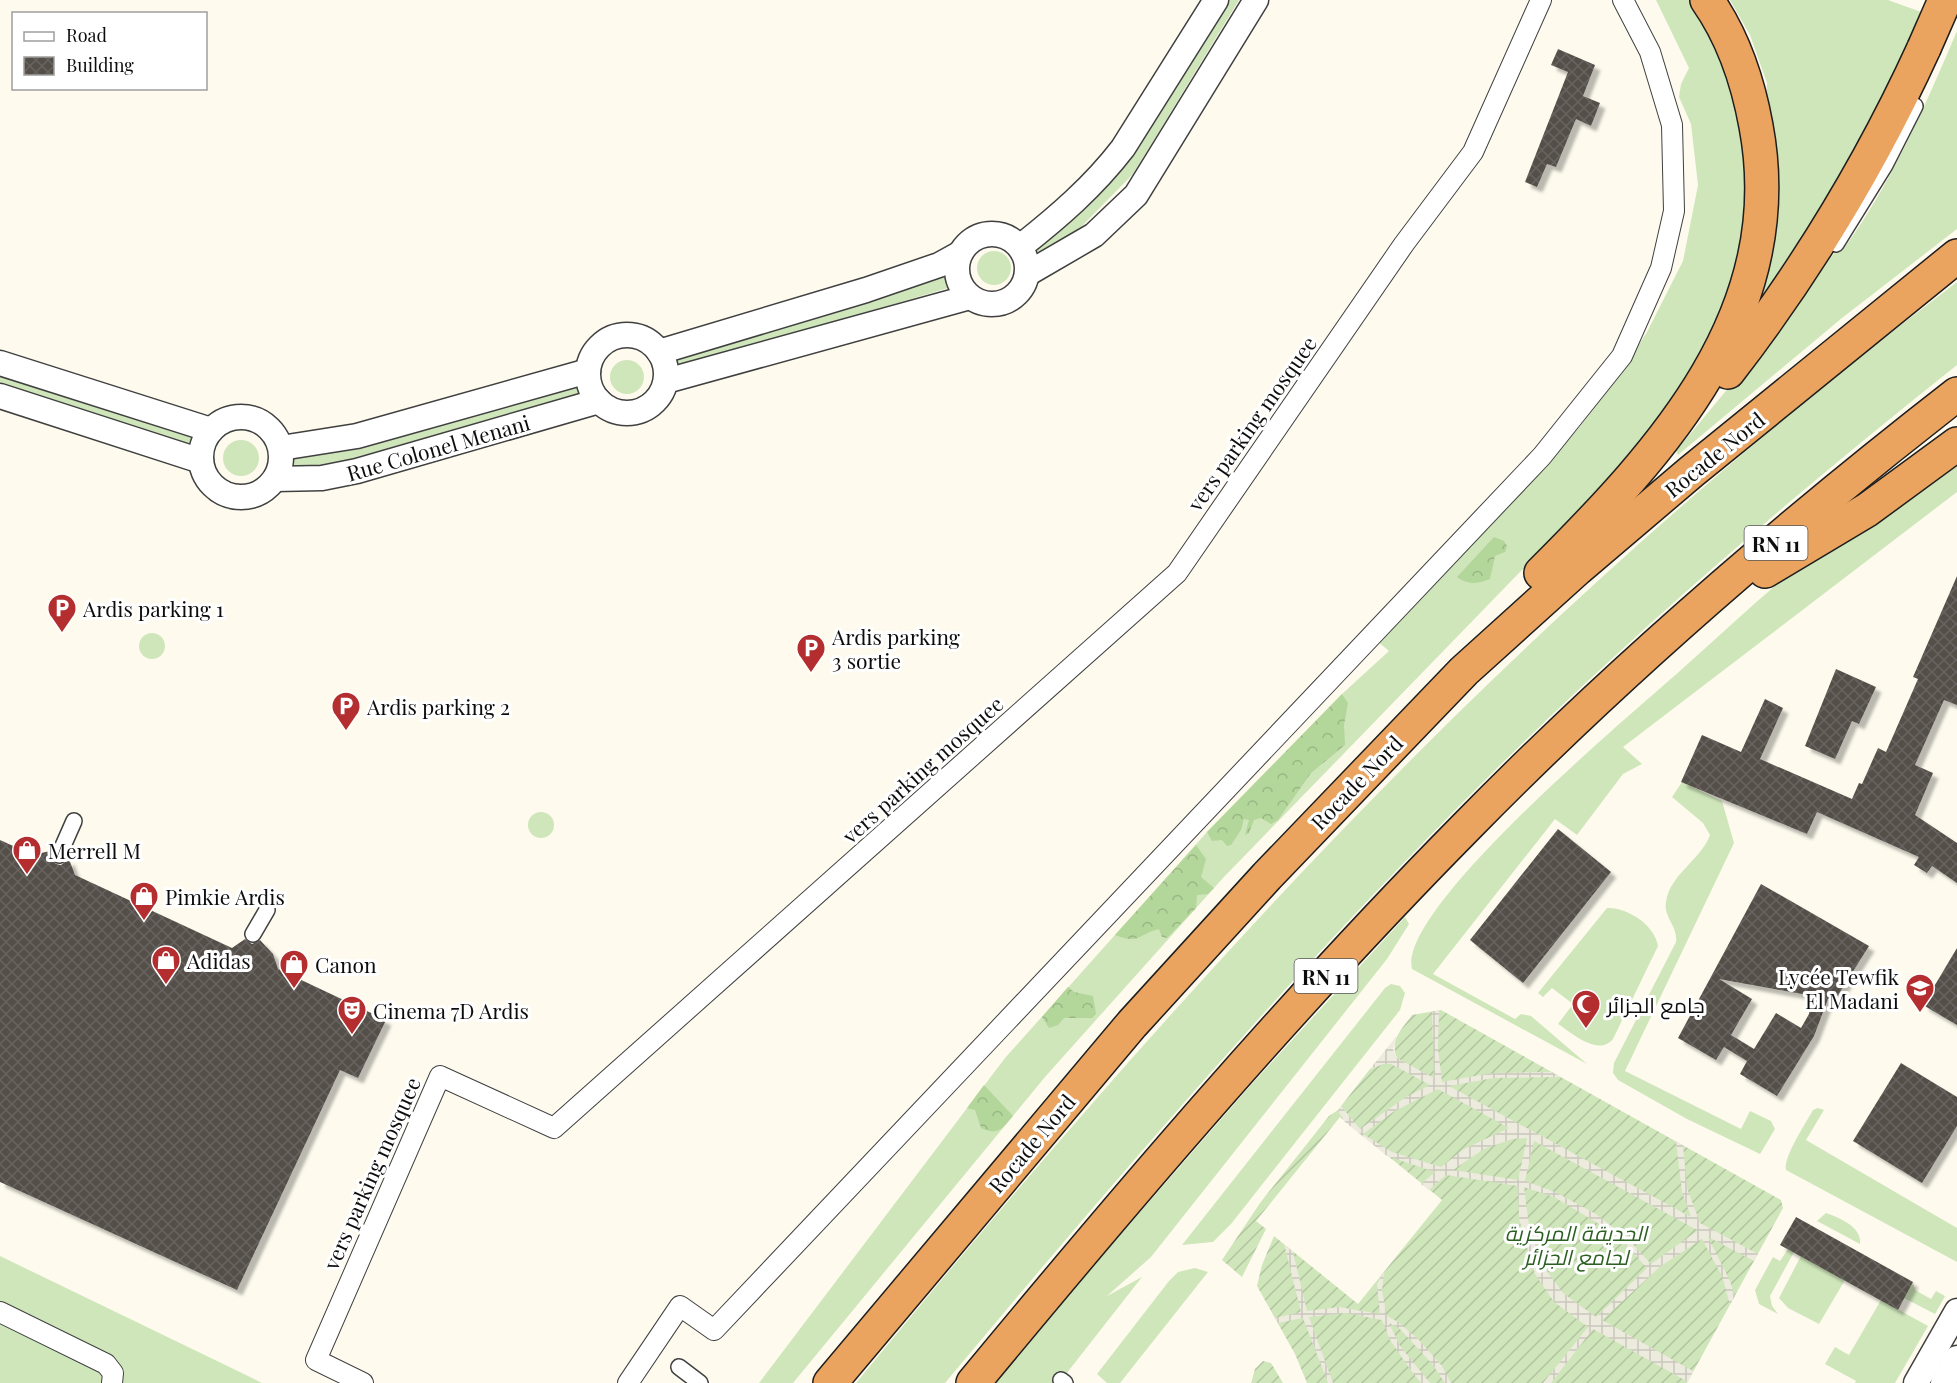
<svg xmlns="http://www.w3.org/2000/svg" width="1957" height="1383" font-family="'Playfair Display',Cairo,serif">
<defs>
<pattern id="forest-crowns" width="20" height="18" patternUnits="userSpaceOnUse" patternTransform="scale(1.5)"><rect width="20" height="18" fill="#b3d69a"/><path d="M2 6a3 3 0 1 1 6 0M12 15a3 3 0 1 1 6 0" fill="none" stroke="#99b684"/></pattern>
<pattern id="garden-furrows" width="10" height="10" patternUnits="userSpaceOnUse" patternTransform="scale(1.5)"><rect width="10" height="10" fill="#cfe6ba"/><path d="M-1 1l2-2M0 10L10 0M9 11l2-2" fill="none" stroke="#b1c49f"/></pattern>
<pattern id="plaza-grid" width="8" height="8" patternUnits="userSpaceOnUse" patternTransform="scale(1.5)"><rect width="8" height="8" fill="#edeade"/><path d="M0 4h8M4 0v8" fill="none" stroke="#cac8bd"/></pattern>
<pattern id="building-cross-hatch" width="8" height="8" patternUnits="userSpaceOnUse" patternTransform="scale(1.5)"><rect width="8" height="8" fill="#554f4a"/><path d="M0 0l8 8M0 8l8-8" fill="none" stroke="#686460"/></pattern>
<filter id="shadow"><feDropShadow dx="5.5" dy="5.5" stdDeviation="1.5" flood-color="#0004"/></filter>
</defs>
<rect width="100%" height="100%" fill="#fefbee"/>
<g fill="#cfe6ba">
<polygon points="1225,0 1239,0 1133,174 1081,227 1038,255 1033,245 1066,225 1110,183"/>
<polygon points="1656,0 1697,0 1731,68 1753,196 1719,335 1621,468 1223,878 1045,1077 793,1383 759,1383 1005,1058 1207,832 1342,694 1389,651 1377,641 1578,429 1621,373 1647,332 1683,261 1698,185 1691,124 1679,97 1681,84 1689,68"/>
<polygon points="1730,0 1888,0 1924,13 1859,157 1742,343 1766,126 1767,83 1750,35"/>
<path d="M 1957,31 L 1957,229 L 1842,318 L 1678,455 L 1676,451 L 1774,333 L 1831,257 L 1839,248 L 1842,251 C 1891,185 1925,106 1957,31 Z"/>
<circle cx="994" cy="268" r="17"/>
<polygon points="945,276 948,288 673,370 670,358"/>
<path d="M 1957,282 L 1957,365 C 1791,497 1630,635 1480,785 C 1291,974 1116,1178 945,1383 L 856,1383 C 1045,1153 1241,927 1453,718 C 1612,562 1780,416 1957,282 Z"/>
<circle cx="627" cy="377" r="17"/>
<polygon points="0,371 196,436 192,447 0,384"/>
<polygon points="580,382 583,393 329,465 288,468 288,458 326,454"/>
<circle cx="241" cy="458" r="18"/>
<path d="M 1957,449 L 1957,492 L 1623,747 L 1642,764 L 1623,774 L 1577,835 L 1555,819 L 1433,974 L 1515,1019 L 1521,1014 L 1531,1016 L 1587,1064 L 1412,969 C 1397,909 1633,713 1681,670 C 1717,638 1752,605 1789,574 C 1843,530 1901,491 1957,449 Z"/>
<circle cx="152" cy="646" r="13"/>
<path d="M 1682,782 L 1722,801 L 1734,843 L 1625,1071 L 1741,1129 L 1750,1111 L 1771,1121 L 1775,1129 L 1760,1154 L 1687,1119 L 1618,1080 L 1613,1073 L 1614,1063 L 1676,942 C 1678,926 1663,917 1666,902 C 1670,874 1701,860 1710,835 L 1703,823 L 1672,797 Z"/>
<circle cx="541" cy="825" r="13"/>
<path d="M 1607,908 C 1627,907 1655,925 1658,946 L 1613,1039 C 1598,1057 1572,1033 1558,1024 L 1573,1004 L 1552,988 L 1543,997 L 1538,993 Z"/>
<polygon points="1405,917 1409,924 1387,959 1151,1257 1107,1296 1142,1277 1059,1383 996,1383 1107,1250 1250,1086"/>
<polygon points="1391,984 1400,986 1405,993 1400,1010 1231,1224 1213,1242 1182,1245 1385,988"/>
<path d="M 1818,1108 L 1824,1110 L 1806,1140 L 1957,1228 L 1957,1262 L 1786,1170 C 1783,1157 1806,1123 1813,1110 Z"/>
<path d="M 1826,1213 C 1840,1218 1862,1227 1860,1244 L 1817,1221 Z"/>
<polygon points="1788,1249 1794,1252 1770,1296 1772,1306 1778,1314 1759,1304 1755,1290 1773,1257 1780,1261"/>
<polygon points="0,1256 246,1375 262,1383 0,1383"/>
<polygon points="1801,1256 1845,1280 1819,1324 1788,1308 1779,1298"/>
<polygon points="1195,1268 1208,1272 1120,1383 1107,1383 1097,1374 1169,1281 1178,1272"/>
<polygon points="1913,1282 1915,1290 1931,1299 1936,1291 1945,1296 1935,1314 1904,1298"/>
<polygon points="1881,1300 1928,1326 1895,1383 1855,1383 1856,1381 1825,1364 1835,1347 1849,1355"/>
</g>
<g fill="url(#forest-crowns)">
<path d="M 1494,537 L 1504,541 L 1507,546 L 1505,552 L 1495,556 L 1490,579 C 1479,584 1467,585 1457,577 Z"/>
<polygon points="1342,694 1348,703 1344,725 1345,745 1311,773 1278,820 1271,824 1261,818 1254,820 1249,833 1245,835 1249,820 1244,819 1241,830 1231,845 1227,846 1222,840 1212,841 1207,832"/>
<path d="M 1196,845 L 1206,859 L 1201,877 L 1214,888 L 1208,894 L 1197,895 L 1196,908 L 1167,938 L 1162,937 L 1159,929 C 1138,934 1140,945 1115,935 Z"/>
<polygon points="1068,987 1074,992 1093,996 1096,1014 1092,1018 1064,1018 1058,1025 1049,1028 1042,1017"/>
<path d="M 984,1085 L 1013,1116 C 1002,1129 998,1136 981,1128 L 975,1110 L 967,1108 Z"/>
</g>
<g fill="url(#garden-furrows)">
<path d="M 1441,1010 L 1781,1200 L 1783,1208 L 1687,1383 L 1307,1383 L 1295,1354 L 1257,1286 L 1262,1265 L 1274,1236 L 1358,1304 L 1442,1200 L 1340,1117 L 1256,1221 L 1266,1229 L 1242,1277 L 1222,1260 L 1260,1203 L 1329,1116 L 1338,1110 L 1370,1069 L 1397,1058 C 1389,1040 1402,1029 1412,1015 Z"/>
<polygon points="1263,1361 1271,1363 1283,1383 1251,1383 1255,1369"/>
</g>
<g fill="url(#plaza-grid)" fill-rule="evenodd">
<path d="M 1439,1010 L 1438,1048 L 1442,1082 L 1491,1073 L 1551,1072 L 1561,1077 L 1494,1078 L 1449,1086 L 1691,1217 L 1682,1192 L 1676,1141 L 1683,1145 L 1687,1188 L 1700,1223 L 1758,1254 L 1754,1261 L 1708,1237 L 1730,1281 L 1735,1296 L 1730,1305 L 1722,1276 L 1702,1239 L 1661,1266 L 1602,1320 L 1693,1371 L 1688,1382 L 1593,1329 L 1551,1383 L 1543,1383 L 1588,1327 L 1554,1302 L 1535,1274 L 1519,1219 L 1518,1186 L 1446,1175 L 1429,1190 L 1421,1184 L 1435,1172 L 1387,1156 L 1345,1122 L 1338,1111 L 1341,1106 L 1360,1129 L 1406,1097 L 1430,1085 L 1391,1064 L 1383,1064 L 1370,1069 L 1396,1037 L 1393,1049 L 1397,1058 L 1434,1078 L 1432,1012 ZM 1438,1089 L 1509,1128 L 1464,1149 L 1441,1167 L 1392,1152 L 1363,1134 L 1393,1112 ZM 1527,1138 L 1518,1180 L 1453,1170 L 1484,1149 L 1512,1139 ZM 1534,1141 L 1697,1230 L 1697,1231 L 1651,1264 L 1629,1240 L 1596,1214 L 1555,1192 L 1525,1181 ZM 1524,1187 L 1554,1197 L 1596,1222 L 1624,1243 L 1647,1268 L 1596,1317 L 1563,1293 L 1544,1267 L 1530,1233 Z"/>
<polygon points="1284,1244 1293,1252 1307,1311 1339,1307 1380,1314 1377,1284 1384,1272 1382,1291 1387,1316 1398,1322 1418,1339 1442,1366 1451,1383 1445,1383 1433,1365 1399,1328 1389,1323 1400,1346 1430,1383 1421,1383 1410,1369 1390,1340 1382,1320 1346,1313 1309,1317 1333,1383 1328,1383 1303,1318 1278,1323 1275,1318 1301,1312"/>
</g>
<g fill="url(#building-cross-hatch)" fill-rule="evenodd" filter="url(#shadow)">
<polygon points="1558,49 1595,65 1583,96 1600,103 1591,126 1576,119 1556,167 1547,164 1537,187 1525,182 1568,72 1551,65"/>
<polygon points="1957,576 1957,705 1944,700 1915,765 1933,773 1915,815 1957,843 1957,883 1932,866 1927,873 1914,865 1919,857 1817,812 1807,834 1681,782 1702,735 1741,752 1765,699 1783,708 1760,759 1852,799 1859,783 1862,784 1878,748 1886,752 1918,679 1913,677"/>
<polygon points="1836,669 1876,687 1859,724 1852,721 1835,759 1805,746"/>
<polygon points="1558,829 1611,872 1523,983 1470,940"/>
<polygon points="0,840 33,855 50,851 51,860 56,864 61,865 69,859 75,875 232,948 245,939 252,944 260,940 273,954 278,969 386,1020 358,1078 340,1070 237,1290 0,1182"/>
<path d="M 1761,884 L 1869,946 L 1835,1000 L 1828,999 L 1814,1036 L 1777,1096 L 1740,1074 L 1747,1061 L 1724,1047 L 1716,1060 L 1678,1038 ZM 1719,979 L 1813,996 L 1809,1014 L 1801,1028 L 1776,1013 L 1754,1049 L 1731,1035 L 1752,999 Z"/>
<polygon points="1957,948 1957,1025 1923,1005"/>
<polygon points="1901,1063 1957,1097 1957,1126 1922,1183 1853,1141"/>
<polygon points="1796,1217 1913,1282 1898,1310 1780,1245"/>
</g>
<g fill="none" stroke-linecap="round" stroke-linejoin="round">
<g stroke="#404040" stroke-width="18">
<g id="pedestrian">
<polyline points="1836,244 1885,165 1915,106"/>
<polyline points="59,855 74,821"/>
<polyline points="253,934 267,910"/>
<polyline points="679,1367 700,1383"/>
<polyline points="1061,1380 1065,1383"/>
</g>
</g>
<g stroke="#404040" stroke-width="22">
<g id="minor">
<polyline points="0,1312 106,1364 113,1373 112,1383"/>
<polyline points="363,1383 316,1360 440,1076 554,1128 1177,573 1404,244 1473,152 1541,0"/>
<polyline points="628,1383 680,1306 714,1330 1542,456 1622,356 1661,268 1674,211 1672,125 1650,52 1623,0"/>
</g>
</g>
<g stroke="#404040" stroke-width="27">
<g id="tertiary">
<circle cx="992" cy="269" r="35"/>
<path d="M 1020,247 C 1058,217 1093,187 1123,148 L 1216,0"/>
<polyline points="1027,274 1094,235 1136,195 1256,0"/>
<circle cx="627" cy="374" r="39"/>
<polyline points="659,352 866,290 939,265 959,254"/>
<polyline points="0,363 211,430"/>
<polyline points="666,381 970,297"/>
<polyline points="0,396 201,461"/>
<circle cx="241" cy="457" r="40"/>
<polyline points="281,448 357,436 588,371"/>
<polyline points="275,479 322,478 357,471 599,401"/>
<polyline points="1916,1383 1957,1311"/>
<polyline points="1943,1383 1957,1358"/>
</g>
</g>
<g stroke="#1e1e1e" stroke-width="36">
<g id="motorway">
<path d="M 1728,372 C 1806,271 1871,164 1924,48"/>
<polyline points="1765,571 1867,510 1957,444"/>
<path d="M 1541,573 C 1663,451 1791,313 1756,126 C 1748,82 1733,37 1707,0"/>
<polyline points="830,1383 1132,1024 1267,876 1464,671 1577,569 1691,472 1957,256"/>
<path d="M 973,1383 C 1131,1192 1293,1002 1467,826 C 1619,671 1786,527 1957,394"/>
</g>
</g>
<use href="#pedestrian" stroke="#fff" stroke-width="15"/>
<use href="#minor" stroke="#fff" stroke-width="20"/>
<use href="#tertiary" stroke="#fff" stroke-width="24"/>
<use href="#motorway" stroke="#eaa45f" stroke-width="33"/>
<g stroke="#1e1e1e" stroke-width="36" stroke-linecap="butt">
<polyline id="motorway-bridge" points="1924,48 1945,0"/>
</g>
<use href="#motorway-bridge" stroke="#eaa45f" stroke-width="33"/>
</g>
<defs>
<g id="parking-pin" transform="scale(1.5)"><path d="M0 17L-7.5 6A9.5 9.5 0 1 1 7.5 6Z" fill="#b42e30" stroke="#fff"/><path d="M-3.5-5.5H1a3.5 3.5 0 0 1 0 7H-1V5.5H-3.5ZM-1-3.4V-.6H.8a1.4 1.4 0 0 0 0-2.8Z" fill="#fff"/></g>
<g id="shop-pin" transform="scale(1.5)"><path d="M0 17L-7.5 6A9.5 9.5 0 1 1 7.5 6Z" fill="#b42e30" stroke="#fff"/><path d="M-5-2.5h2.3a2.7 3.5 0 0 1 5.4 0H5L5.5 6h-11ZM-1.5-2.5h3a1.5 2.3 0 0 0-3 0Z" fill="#fff"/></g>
<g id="school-pin" transform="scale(1.5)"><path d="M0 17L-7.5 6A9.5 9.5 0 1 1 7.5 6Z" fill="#b42e30" stroke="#fff"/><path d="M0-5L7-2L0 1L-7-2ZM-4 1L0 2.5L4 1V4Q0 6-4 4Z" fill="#fff"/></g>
<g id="mosque-pin" transform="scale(1.5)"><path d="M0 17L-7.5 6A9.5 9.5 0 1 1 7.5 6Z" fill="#b42e30" stroke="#fff"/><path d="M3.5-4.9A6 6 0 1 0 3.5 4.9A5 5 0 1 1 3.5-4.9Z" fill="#fff"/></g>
<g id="theatre-pin" transform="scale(1.5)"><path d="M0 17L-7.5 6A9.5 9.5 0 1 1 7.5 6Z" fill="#b42e30" stroke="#fff"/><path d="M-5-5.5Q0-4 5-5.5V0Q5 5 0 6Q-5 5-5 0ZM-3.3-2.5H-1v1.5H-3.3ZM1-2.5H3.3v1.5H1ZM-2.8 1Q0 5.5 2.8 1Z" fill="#fff"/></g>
</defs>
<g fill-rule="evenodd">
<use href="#parking-pin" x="62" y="608"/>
<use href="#parking-pin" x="811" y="648"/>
<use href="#parking-pin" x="346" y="706"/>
<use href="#shop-pin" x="27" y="850"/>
<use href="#shop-pin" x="144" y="896"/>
<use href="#shop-pin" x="166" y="960"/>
<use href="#shop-pin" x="294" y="964"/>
<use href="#school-pin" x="1920" y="988"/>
<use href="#mosque-pin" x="1586" y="1004"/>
<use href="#theatre-pin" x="352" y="1010"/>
</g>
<g text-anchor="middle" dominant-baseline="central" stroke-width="6" stroke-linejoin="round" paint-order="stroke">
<g fill="#fff" stroke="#565656" stroke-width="1.5">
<rect x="1744.5" y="526" width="63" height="34" rx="4.5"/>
<rect x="1294.5" y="959" width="63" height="34" rx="4.5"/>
</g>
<g font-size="20" font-weight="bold" fill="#0d0d0d">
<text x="1776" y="543">RN 11</text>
<text x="1326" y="976">RN 11</text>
</g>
<g font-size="21" fill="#0d0d0d" stroke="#fff">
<text transform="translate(1251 423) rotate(-55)">vers parking mosquee</text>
<text transform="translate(438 447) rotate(-16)">Rue Colonel Menani</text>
<text transform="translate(1714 454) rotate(-39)">Rocade Nord</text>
<text transform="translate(922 769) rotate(-42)">vers parking mosquee</text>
<text transform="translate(1356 782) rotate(-46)">Rocade Nord</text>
<text transform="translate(1031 1143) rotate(-50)">Rocade Nord</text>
<text transform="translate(371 1173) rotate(-66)">vers parking mosquee</text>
</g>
<g font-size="21" fill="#0d0d0d" stroke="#fff" text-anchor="start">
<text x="83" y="608">Ardis parking 1</text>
<text x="832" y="636">Ardis parking<tspan x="832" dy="24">3 sortie</tspan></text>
<text x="367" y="706">Ardis parking 2</text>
<text x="48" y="850">Merrell M</text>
<text x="165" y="896">Pimkie Ardis</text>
<text x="187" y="960">Adidas</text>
<text x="315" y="964">Canon</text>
<text x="1899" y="976" text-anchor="end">Lycée Tewfik<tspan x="1899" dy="24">El Madani</tspan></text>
<text x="1607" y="1004">جامع الجزائر</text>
<text x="373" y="1010">Cinema 7D Ardis</text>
</g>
<g font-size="21" font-style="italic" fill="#2c6022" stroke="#fff">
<text x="1576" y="1232">الحديقة المركزية<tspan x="1576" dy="24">لجامع الجزائر</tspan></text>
</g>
</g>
<rect x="12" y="12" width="195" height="78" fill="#ffffff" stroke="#9e9e9e" stroke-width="1.5"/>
<rect x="24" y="32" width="30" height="9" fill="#ffffff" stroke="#9e9e9e" stroke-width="1.5"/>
<text x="66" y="42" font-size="18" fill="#0d0d0d">Road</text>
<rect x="24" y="57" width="30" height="18" fill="url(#building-cross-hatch)" stroke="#9e9e9e" stroke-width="1.5"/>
<text x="66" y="72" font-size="18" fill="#0d0d0d">Building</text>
</svg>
